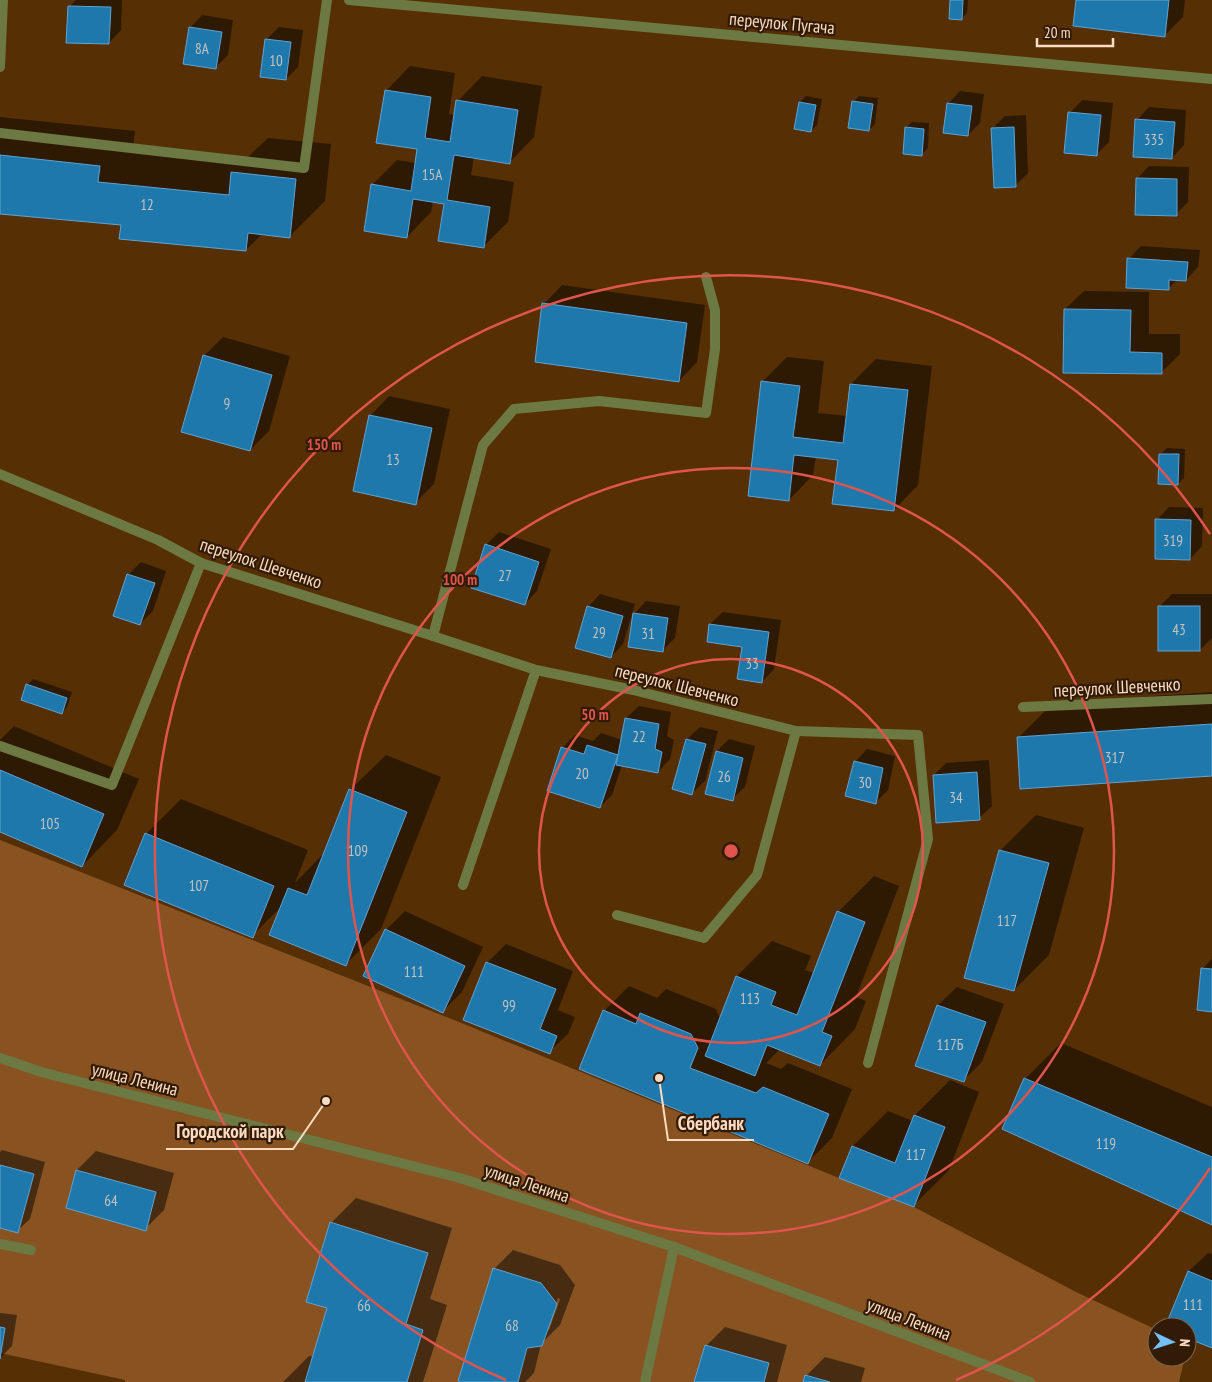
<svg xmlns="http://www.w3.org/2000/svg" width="1212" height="1382" font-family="'PT Sans Narrow',sans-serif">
<rect width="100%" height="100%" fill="#572f04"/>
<polygon fill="#885321" points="0,840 464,1024 839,1178 914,1207 1078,1293 1157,1330 1157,1357 1185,1357 1179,1382 125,1382 125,1380 0,1353"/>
<g fill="#0007" fill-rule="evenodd">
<polygon points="76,0 122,0 121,30 109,43 69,7"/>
<polygon points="952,0 968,0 967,13 961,19"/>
<polygon points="1078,0 1185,0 1183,17 1164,36"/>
<polygon points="202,15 233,20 228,55 215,68 190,28"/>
<polygon points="279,27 303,30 298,67 286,79 266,40"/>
<polygon points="410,66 455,73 449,114 455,115 458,101 482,76 542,86 534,137 510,162 474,157 471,175 514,182 508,222 483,247 445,203 433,201 431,212 407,237 372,185 397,160 416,163 419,148 386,91"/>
<polygon points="960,91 984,94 980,123 968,135 948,104"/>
<polygon points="806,96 822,99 817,125 811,131 796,128 800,102"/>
<polygon points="859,96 878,98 875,124 869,130 853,102"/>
<polygon points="1082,100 1113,103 1109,142 1096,155 1070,113"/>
<polygon points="1149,107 1186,110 1184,145 1172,158 1137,120"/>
<polygon points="1026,115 1028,173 1016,185 993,128 1005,116"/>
<polygon points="0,117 135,131 133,147 247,158 268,138 331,144 325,201 290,236 262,234 246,250 122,224 0,212"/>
<polygon points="912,122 929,123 928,148 922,154 906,128"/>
<polygon points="1149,166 1189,167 1188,202 1176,214 1137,179"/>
<polygon points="1141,246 1200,250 1198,267 1186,280 1178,279 1168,289 1129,259"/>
<polygon points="562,285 705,305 697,362 679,381 544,304"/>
<polygon points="1084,291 1149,292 1149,334 1180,334 1180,354 1161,373 1065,309"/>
<polygon points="223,337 290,356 269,431 250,450 204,356"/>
<polygon points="787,357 824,361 818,413 847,416 851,384 876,359 932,366 918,485 894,510 839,459 816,456 813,475 789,500 762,382"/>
<polygon points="389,396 450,409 434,484 415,503 355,490 371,415"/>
<polygon points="1167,448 1185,449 1184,478 1178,484 1161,454"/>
<polygon points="1169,507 1203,508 1202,546 1190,559 1157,520"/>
<polygon points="499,532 551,549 537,591 525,604 486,545"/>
<polygon points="141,562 166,571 153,611 140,624 115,615 129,574"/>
<polygon points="600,594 635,604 623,644 611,657 588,607"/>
<polygon points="1172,594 1212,594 1212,638 1200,650 1159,607"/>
<polygon points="646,601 680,606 675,638 662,651 634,614"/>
<polygon points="723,612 781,620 774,669 762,682 743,646 710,624"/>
<polygon points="33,679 72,692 67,707 61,713 27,685"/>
<polygon points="1212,692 1212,775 1018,738 1053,703"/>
<polygon points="639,706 671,712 667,736 674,740 670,759 658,772 622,765 612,795 600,807 562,748 575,735 593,741 601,733 622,740 626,718"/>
<polygon points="14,726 139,779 117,830 82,866 0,831 0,740"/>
<polygon points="700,727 718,731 705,781 692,793 674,788 687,739"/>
<polygon points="729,739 755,746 745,787 732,799 717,751"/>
<polygon points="867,749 895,756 888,790 876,802 855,762"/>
<polygon points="386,755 441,777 381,929 346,964 282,906 252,936 146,834 181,799 308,850 295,883 324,853 350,790"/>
<polygon points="989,760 992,806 979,818 934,775 946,763"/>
<polygon points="1036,815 1084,828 1049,955 1014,990 966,977 1001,850"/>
<polygon points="874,876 899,886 856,997 866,1001 855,1029 820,1065 780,1049 766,1063 781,1069 788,1063 852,1089 832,1138 808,1162 604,1011 629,986 657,998 666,989 716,1009 720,1019 737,976 772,941 811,956 805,970 814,973 838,912"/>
<polygon points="405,911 483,947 462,992 443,1011 386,930"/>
<polygon points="506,944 573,971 558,1010 575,1017 568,1034 549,1052 487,963"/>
<polygon points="1212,959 1212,1011 1202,969"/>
<polygon points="957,987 1004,1004 982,1062 963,1081 916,1065 938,1005"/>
<polygon points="1061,1043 1212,1107 1212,1223 1003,1129 1026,1078"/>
<polygon points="950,1080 979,1092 949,1170 914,1205 853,1146 888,1111 913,1121 915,1115"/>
<polygon points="2,1150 45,1162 30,1219 17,1231 0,1227 0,1152"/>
<polygon points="96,1151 174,1173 164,1210 145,1229 67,1207 77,1170"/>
<polygon points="356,1198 452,1228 430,1299 447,1305 423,1382 283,1382 309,1356 314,1357 329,1308 331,1223"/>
<path d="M 513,1250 L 560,1265 L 575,1285 L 560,1325 L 541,1344 L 534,1373 L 525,1382 L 464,1382 L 494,1269 ZM 558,1298 L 560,1299 L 549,1330 L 546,1330 Z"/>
<polygon points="1208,1253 1212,1254 1212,1346 1187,1336 1187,1327 1166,1327 1189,1271"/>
<polygon points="0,1313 17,1315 12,1346 0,1358"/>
<polygon points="725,1327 787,1345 777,1382 695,1382 706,1346"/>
<polygon points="825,1357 865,1368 861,1382 805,1382 806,1376"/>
</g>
<g fill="#1f78ac" stroke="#5fa3d2">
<polygon points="950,0 963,0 962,20 949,19"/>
<polygon points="1076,0 1169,0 1165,37 1073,26"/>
<polygon points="68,6 111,7 109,44 66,43"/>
<polygon points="189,27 222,32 216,69 183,64"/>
<polygon points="265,39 291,42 286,80 260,77"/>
<polygon points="385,90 431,97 425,138 450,142 456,100 518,110 510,164 454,155 447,200 490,207 484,248 438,241 444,204 413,199 407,238 364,231 371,184 411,191 417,149 376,143"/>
<polygon points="852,101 873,104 869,131 848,128"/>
<polygon points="799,102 816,105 811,132 794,129"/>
<polygon points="947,103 972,106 968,136 943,133"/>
<polygon points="1068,112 1101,115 1097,156 1064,153"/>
<polygon points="1135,119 1175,122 1172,159 1133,157"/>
<polygon points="905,127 924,129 922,156 903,154"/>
<polygon points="1014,127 1016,187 994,188 991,128"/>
<polygon points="0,155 100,166 98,182 229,195 231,172 296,179 290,238 248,233 246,251 119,239 121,225 0,214"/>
<polygon points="1136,178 1177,179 1177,216 1135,215"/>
<polygon points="1127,258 1188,262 1186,281 1169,280 1169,290 1126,288"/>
<polygon points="542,303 687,323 679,382 535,362"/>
<polygon points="1064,309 1131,310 1130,352 1162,353 1162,374 1063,373"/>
<polygon points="203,355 272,375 250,451 181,432"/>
<polygon points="761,381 800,386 793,437 843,443 850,384 908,390 894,511 832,504 838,460 794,455 789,501 748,496"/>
<polygon points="369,415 432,428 416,505 353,491"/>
<polygon points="1159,454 1179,454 1178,485 1158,484"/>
<polygon points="1155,519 1191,520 1190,560 1155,559"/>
<polygon points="485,544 539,562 525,605 471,588"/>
<polygon points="127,574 155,583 140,625 113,616"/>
<polygon points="587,606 623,616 611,658 575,648"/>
<rect x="1158" y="606" width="42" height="45"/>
<polygon points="633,613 668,618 663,652 628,647"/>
<polygon points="709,624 769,632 762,683 737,679 742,647 707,642"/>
<polygon points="26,684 67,698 62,714 21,700"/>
<polygon points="625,718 659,724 655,749 662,752 658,773 616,765"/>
<polygon points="1212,724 1212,776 1020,789 1017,737"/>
<polygon points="686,739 706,744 692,795 672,789"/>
<polygon points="587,745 618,755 600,808 547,791 561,747 584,754"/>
<polygon points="716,751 743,758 733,801 705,794"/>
<polygon points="854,761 883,768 876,804 845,796"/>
<polygon points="0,770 104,814 82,867 0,832"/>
<polygon points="977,772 980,820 936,823 933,775"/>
<polygon points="349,789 407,812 346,966 269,935 288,888 307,895"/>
<polygon points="145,833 274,886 253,938 124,885"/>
<polygon points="999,850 1049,863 1014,991 964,978"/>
<polygon points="837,911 865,922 822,1032 832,1036 820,1066 767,1045 755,1076 705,1056 736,976 776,992 771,1005 797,1015"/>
<polygon points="385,929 465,966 443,1013 363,976"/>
<polygon points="486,962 556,989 540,1029 557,1036 550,1054 463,1020"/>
<polygon points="1201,968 1212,969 1212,1012 1197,1010"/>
<polygon points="937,1005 986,1022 964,1082 915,1066"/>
<polygon points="603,1010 636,1024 640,1013 691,1034 698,1048 690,1068 756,1093 763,1087 829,1114 808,1164 579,1069"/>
<polygon points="1024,1078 1212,1157 1212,1225 1002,1129"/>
<polygon points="914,1115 945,1127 914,1207 839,1178 852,1146 895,1163"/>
<polygon points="0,1165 34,1174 18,1233 0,1228"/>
<polygon points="76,1170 156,1192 146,1231 66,1208"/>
<polygon points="330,1222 428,1253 406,1324 423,1330 407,1382 305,1382 327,1308 306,1302"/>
<polygon points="493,1268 541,1283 557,1304 542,1346 527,1348 518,1382 460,1382 458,1381"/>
<polygon points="1188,1271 1212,1281 1212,1348 1187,1338 1187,1327 1165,1327"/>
<polygon points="0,1327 5,1328 0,1359"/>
<polygon points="705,1345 769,1363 764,1382 694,1382"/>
<polygon points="805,1375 830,1382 803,1382"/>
</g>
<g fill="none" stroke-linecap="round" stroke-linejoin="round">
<g stroke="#6c7943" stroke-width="10">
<polyline points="0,67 3,0"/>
<polyline points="0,133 304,168 327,0"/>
<polyline points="617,915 704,938 757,875 796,731"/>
</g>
<g stroke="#6c7943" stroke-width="10">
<polyline points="349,0 1212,79"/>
<polyline points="0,474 158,540 201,563 433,636 536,670 633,690 796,731 918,735 928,839 868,1063"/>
<polyline points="433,636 483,445 514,409 599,401 706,413 715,349 715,310 706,277"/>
<polyline points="1023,707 1212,699"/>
<polyline points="0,746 112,785 201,563"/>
<polyline points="463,885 536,670"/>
<polyline points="0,1058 41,1072 460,1178 674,1247 1030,1382"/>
<polyline points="0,1244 31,1250"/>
<polyline points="645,1382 674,1247"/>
</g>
</g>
<g fill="none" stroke="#df554e" stroke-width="2.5">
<circle cx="731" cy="851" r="192"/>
<circle cx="731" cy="851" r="383"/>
<path d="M1210 1168A575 575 0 0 1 956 1380M506 1380A575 575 0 1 1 1210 534"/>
</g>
<g text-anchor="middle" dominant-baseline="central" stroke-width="4.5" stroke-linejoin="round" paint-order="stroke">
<g font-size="15" fill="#c4c2bc">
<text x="202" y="48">8А</text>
<text x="276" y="60">10</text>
<text x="1154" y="139">335</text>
<text x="432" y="174">15А</text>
<text x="147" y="204">12</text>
<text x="227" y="403">9</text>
<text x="393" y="459">13</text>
<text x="1173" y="540">319</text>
<text x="505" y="575">27</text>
<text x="1179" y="629">43</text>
<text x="599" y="632">29</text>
<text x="648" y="633">31</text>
<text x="752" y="663">33</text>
<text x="639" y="736">22</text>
<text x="1115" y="757">317</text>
<text x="582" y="773">20</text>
<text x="724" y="776">26</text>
<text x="865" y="782">30</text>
<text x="956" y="797">34</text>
<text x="50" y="823">105</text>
<text x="358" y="850">109</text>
<text x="199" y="885">107</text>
<text x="1007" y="920">117</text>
<text x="414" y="971">111</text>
<text x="750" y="998">113</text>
<text x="509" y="1005">99</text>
<text x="950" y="1044">117Б</text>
<text x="1106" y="1143">119</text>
<text x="916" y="1154">117</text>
<text x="111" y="1200">64</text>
<text x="1193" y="1304">111</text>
<text x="364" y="1305">66</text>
<text x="512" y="1325">68</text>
</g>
<g font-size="18" fill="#fbdbc2" stroke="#321b06">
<text transform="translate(782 23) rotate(5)">переулок Пугача</text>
<text transform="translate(261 563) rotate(18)">переулок Шевченко</text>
<text transform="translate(677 685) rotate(14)">переулок Шевченко</text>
<text transform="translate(1117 687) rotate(-3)">переулок Шевченко</text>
<text transform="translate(135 1079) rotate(14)">улица Ленина</text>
<text transform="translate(527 1183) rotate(18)">улица Ленина</text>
<text transform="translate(909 1319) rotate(21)">улица Ленина</text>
</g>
</g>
<circle cx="731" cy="851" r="8" fill="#df554e" stroke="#321b06" stroke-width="2.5"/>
<g font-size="15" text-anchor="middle" font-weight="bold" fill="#df554e" stroke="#321b06" stroke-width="4.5" stroke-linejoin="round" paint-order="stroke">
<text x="324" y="450">150 m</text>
<text x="460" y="585">100 m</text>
<text x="595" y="720">50 m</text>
</g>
<path fill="none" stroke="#fbdbc2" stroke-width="2" d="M659 1078L668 1140H754M326 1101L293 1149H166"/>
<g fill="#fbdbc2" stroke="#321b06" stroke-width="2">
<circle cx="659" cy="1078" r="5"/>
<circle cx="326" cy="1101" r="5"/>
</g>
<g font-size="19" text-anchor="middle" font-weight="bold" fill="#fbdbc2" stroke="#321b06" stroke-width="4.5" stroke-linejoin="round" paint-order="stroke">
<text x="711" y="1130">Сбербанк</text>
<text x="230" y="1138">Городской парк</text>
</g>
<g transform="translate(1172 1342) rotate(94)"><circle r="24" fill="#321b06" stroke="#826851"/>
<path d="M0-4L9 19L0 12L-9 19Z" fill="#74c0f6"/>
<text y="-8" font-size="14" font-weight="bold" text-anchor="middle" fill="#fbdbc2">N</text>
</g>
<path d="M1037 38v8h76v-8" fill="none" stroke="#fbdbc2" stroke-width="2.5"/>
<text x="1044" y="38" font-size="15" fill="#fbdbc2" stroke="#321b06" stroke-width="4" paint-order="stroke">20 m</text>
</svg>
